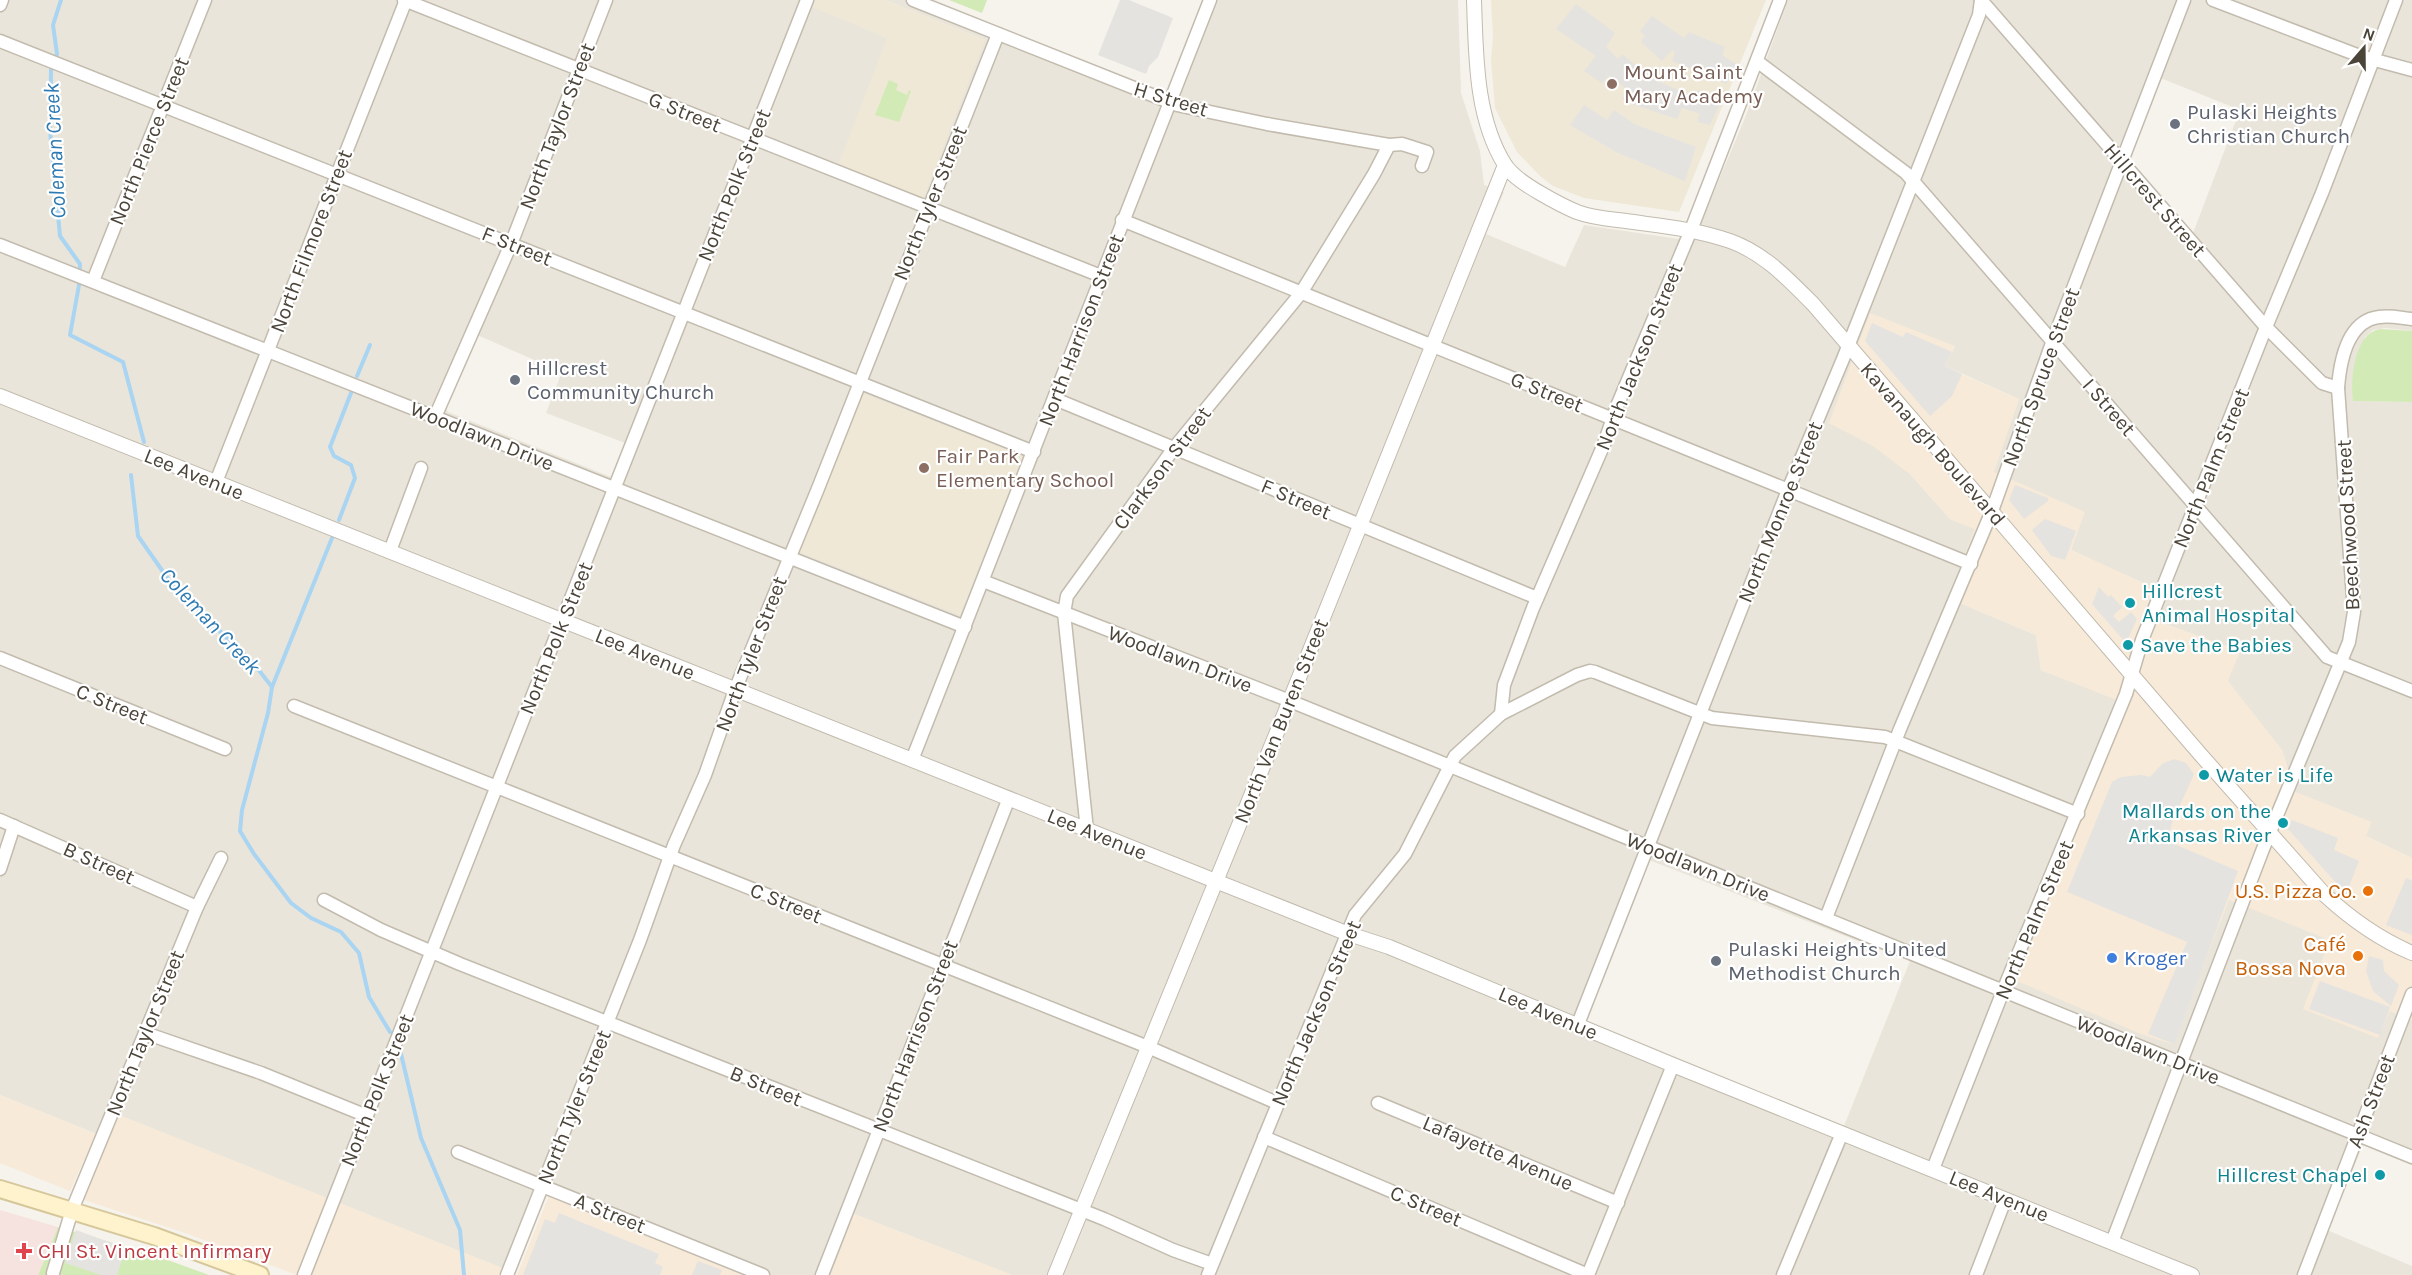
<svg xmlns="http://www.w3.org/2000/svg" width="2412" height="1275" font-family="Karla,sans-serif">
<rect width="100%" height="100%" fill="#f6f3ec"/>
<path fill="#eae5da" fill-rule="evenodd" d="M 0,0 L 816,0 L 814,7 L 888,38 L 985,40 L 885,0 L 913,0 L 1170,103 L 1210,0 L 1458,0 L 1461,93 L 1480,151 L 1484,185 L 1504,192 L 1486,234 L 1565,267 L 1584,225 L 1693,241 L 1745,118 L 1788,0 L 2412,0 L 2412,331 L 2385,328 L 2373,330 L 2365,337 L 2355,363 L 2353,401 L 2412,402 L 2412,858 L 2366,836 L 2371,822 L 2295,792 L 2282,750 L 2227,681 L 2240,651 L 2143,616 L 2154,588 L 2071,550 L 2084,512 L 1993,472 L 2019,399 L 1945,366 L 1955,346 L 1829,423 L 1873,445 L 1910,474 L 1950,519 L 1975,529 L 1948,598 L 2036,635 L 2041,670 L 2119,700 L 2229,899 L 2330,940 L 2390,1011 L 2412,1020 L 2412,1165 L 2363,1145 L 2327,1230 L 2412,1266 L 2412,1275 L 1012,1275 L 854,1214 L 831,1275 L 743,1275 L 534,1191 L 502,1268 L 119,1115 L 109,1139 L 0,1095 ZM 2158,77 L 2240,110 L 2193,233 L 2130,164 L 2127,156 ZM 477,335 L 562,372 L 546,413 L 625,443 L 611,477 L 448,412 L 445,407 ZM 1649,860 L 1910,961 L 1844,1126 L 1586,1020 Z"/>
<g fill="#f7ead8">
<polygon points="1870,313 1955,346 1945,367 2019,399 1994,472 2085,512 2071,550 2154,588 2143,616 2240,651 2228,681 2282,750 2295,792 2371,822 2366,836 2412,858 2412,1020 2390,1011 2378,1038 2303,1009 2330,940 2229,900 2172,1044 2143,1035 2017,981 2119,701 2041,670 2036,635 1948,598 1975,529 1950,519 1910,474 1873,446 1829,423"/>
<polygon points="0,1095 96,1134 70,1191 0,1163"/>
<polygon points="119,1115 502,1268 499,1275 297,1275 188,1234 84,1200"/>
<polygon points="549,1196 743,1275 517,1275"/>
<polygon points="854,1214 1012,1275 831,1275"/>
</g>
<g fill="#efe8d6">
<polygon points="816,0 885,0 985,40 923,199 838,166 887,38 813,7"/>
<polygon points="1491,0 1766,0 1679,212 1584,198 1553,186 1540,176 1517,152 1495,108 1491,60 1493,37"/>
<polygon points="862,393 1023,456 960,615 799,552"/>
</g>
<polygon fill="#f6e3e0" points="0,1210 58,1227 38,1275 0,1275"/>
<g fill="#d2eab5">
<polygon points="949,0 987,0 982,13"/>
<polygon points="889,80 898,84 896,90 907,95 909,90 911,91 899,122 875,115"/>
<path d="M 2380,329 L 2412,331 L 2412,402 L 2353,401 C 2350,380 2354,333 2380,329 Z"/>
<polygon points="58,1227 151,1254 209,1275 38,1275"/>
</g>
<g fill="#e5e3e0">
<polygon points="1120,0 1129,0 1173,18 1158,57 1149,66 1146,74 1098,55"/>
<polygon points="1576,4 1615,33 1606,47 1618,59 1622,54 1651,78 1694,97 1697,90 1722,100 1710,125 1697,122 1700,114 1682,108 1677,119 1632,104 1622,99 1628,90 1609,75 1602,83 1584,71 1596,56 1556,29"/>
<polygon points="1652,16 1684,38 1689,32 1725,47 1722,55 1738,65 1726,84 1701,72 1704,65 1698,63 1695,70 1672,61 1675,52 1672,50 1662,61 1641,42 1645,36 1640,31"/>
<polygon points="1584,105 1607,120 1614,110 1634,124 1696,147 1685,181 1616,152 1570,125"/>
<polygon points="1872,323 1903,337 1906,332 1952,352 1945,366 1962,374 1952,396 1930,416 1865,341"/>
<polygon points="2015,485 2048,498 2048,501 2024,519 2009,500"/>
<polygon points="2045,519 2076,531 2065,560 2051,556 2032,530"/>
<polygon points="2099,587 2108,597 2111,595 2122,607 2113,616 2119,622 2131,612 2137,619 2126,643 2092,604"/>
<polygon points="2174,759 2186,763 2194,774 2172,823 2167,841 2238,871 2174,1044 2148,1034 2187,942 2067,892 2112,782 2121,777 2141,775 2150,777 2162,764"/>
<polygon points="2292,820 2338,838 2334,850 2359,861 2346,894 2288,829"/>
<polygon points="2406,878 2412,881 2412,935 2386,925"/>
<polygon points="2369,956 2383,960 2384,971 2399,985 2391,1006 2373,991 2366,971"/>
<polygon points="2320,981 2390,1007 2380,1035 2309,1009"/>
<polygon points="559,1213 659,1254 655,1263 663,1267 660,1275 523,1275 545,1219 555,1223"/>
<polygon points="76,1230 126,1248 117,1275 101,1275 65,1263"/>
<polygon points="698,1261 722,1270 720,1275 692,1275"/>
</g>
<g fill="none" stroke-linecap="round" stroke-linejoin="round">
<g stroke="#a9d4f2" stroke-width="4">
<polyline points="61,0 53,25 57,54 51,70 50,130 60,236 80,264 79,285 70,335 123,362 144,442"/>
<polyline points="357,376 370,345"/>
<polyline points="131,475 138,536 173,586 254,664 272,687 268,713 242,810 240,831 254,854 291,903 311,918 341,932 359,953 369,997 390,1032"/>
<polyline points="339,520 355,478 351,465 334,456 330,447 351,393"/>
<polyline points="272,687 332,538"/>
<polyline points="401,1054 421,1138 460,1230 464,1275"/>
</g>
<g stroke="#c2bbae" stroke-width="15">
<g id="minor">
<polyline points="404,0 1101,276"/>
<polyline points="913,0 1177,105 1267,124 1389,145 1402,144 1427,152 1422,166"/>
<polyline points="1981,0 2266,327 2322,383 2338,388"/>
<polyline points="2213,0 2360,56 2412,70"/>
<polyline points="0,5 2,0"/>
<polyline points="0,41 1034,452"/>
<polyline points="1758,62 1906,173 2327,657 2412,691"/>
<polyline points="1122,220 1971,564"/>
<polyline points="0,245 965,627"/>
<polyline points="93,281 205,0"/>
<polyline points="1055,399 1537,598"/>
<polyline points="435,417 511,244 606,0"/>
<polyline points="216,482 406,0"/>
<polyline points="390,551 421,468"/>
<polyline points="983,581 1290,701 2412,1157"/>
<polyline points="0,658 225,749"/>
<polyline points="294,706 1148,1047 1277,1103"/>
<polyline points="1501,714 1504,685 1533,608 1604,444 1617,406 1691,230 1780,0"/>
<polyline points="912,760 1210,0"/>
<polyline points="0,820 197,907"/>
<polyline points="1087,830 1064,613 1067,596 1174,448 1301,293 1374,174 1389,145"/>
<polyline points="0,869 14,826"/>
<polyline points="324,900 381,930 460,964 1104,1219 1173,1250 1212,1264"/>
<polyline points="1826,918 1900,729 1992,511 2052,343 2184,0"/>
<polyline points="1578,1024 1788,490 1843,359 1979,15 1981,0"/>
<polyline points="145,1033 261,1073 367,1116"/>
<polyline points="1378,1103 1618,1203"/>
<polyline points="1264,1137 1588,1275"/>
<polyline points="458,1152 763,1275"/>
<polyline points="1933,1169 2007,981 2126,694 2142,640 2266,327 2322,193 2396,0"/>
<path d="M 2112,1242 L 2263,849 L 2349,642 L 2354,612 L 2338,388 C 2340,362 2347,321 2379,317 C 2390,315 2401,318 2412,319"/>
<polyline points="53,1273 72,1210 197,907 221,858"/>
<polyline points="304,1275 807,0"/>
<polyline points="507,1275 640,940 674,845 705,775 735,690 817,491 998,34"/>
<polyline points="822,1275 1009,798"/>
<polyline points="1208,1275 1355,915 1405,854 1455,756 1501,714 1577,675 1590,671 1595,672 1712,718 1885,737 2078,814"/>
<polyline points="1588,1275 1673,1065"/>
<polyline points="1783,1275 1842,1133"/>
<polyline points="1976,1275 2005,1200"/>
<polyline points="2304,1275 2412,994"/>
</g>
</g>
<g stroke="#c2bbae" stroke-width="16">
<g id="tertiary">
<path d="M 1474,0 C 1476,54 1475,117 1505,165 C 1513,177 1528,186 1540,193 C 1552,200 1565,207 1577,212 C 1593,218 1610,219 1626,221 C 1661,226 1696,229 1730,241 C 1764,253 1788,279 1813,304 L 2200,754 L 2325,895 C 2351,919 2379,939 2412,953"/>
<polyline points="0,396 1203,876 1346,933 1389,947 1673,1065 2192,1275"/>
<polyline points="1055,1275 1284,715 1505,165"/>
</g>
</g>
<g stroke="#d6c79b" stroke-width="20">
<polyline id="secondary" points="0,1189 154,1236 260,1275"/>
</g>
<use href="#minor" stroke="#fff" stroke-width="12"/>
<use href="#tertiary" stroke="#fff" stroke-width="14"/>
<use href="#secondary" stroke="#fff3cd" stroke-width="16"/>
</g>
<g fill="#8d6e63" stroke="#fff" stroke-width="2">
<circle cx="1612" cy="84" r="6"/>
<circle cx="924" cy="468" r="6"/>
</g>
<g fill="#6b7280" stroke="#fff" stroke-width="2">
<circle cx="2175" cy="124" r="6"/>
<circle cx="515" cy="380" r="6"/>
<circle cx="1716" cy="961" r="6"/>
</g>
<g fill="#0f9aa8" stroke="#fff" stroke-width="2">
<circle cx="2130" cy="603" r="6"/>
<circle cx="2128" cy="645" r="6"/>
<circle cx="2204" cy="775" r="6"/>
<circle cx="2283" cy="823" r="6"/>
<circle cx="2380" cy="1175" r="6"/>
</g>
<g fill="#e8710a" stroke="#fff" stroke-width="2">
<circle cx="2368" cy="891" r="6"/>
<circle cx="2358" cy="956" r="6"/>
</g>
<circle fill="#3f7fe0" stroke="#fff" stroke-width="2" cx="2112" cy="958" r="6"/>
<path fill="#e0444e" stroke="#fff" stroke-width="2" d="M21 1242h6v6h6v6h-6v6h-6v-6h-6v-6h6z"/>
<g text-anchor="middle" dominant-baseline="central" stroke-width="4.5" stroke-linejoin="round" paint-order="stroke">
<g font-size="21" fill="#785e54" stroke="#fff" text-anchor="start">
<text x="1624" y="72">Mount Saint<tspan x="1624" dy="24">Mary Academy</tspan></text>
<text x="936" y="456">Fair Park<tspan x="936" dy="24">Elementary School</tspan></text>
</g>
<g font-size="21" fill="#4b4439" stroke="#fff">
<text transform="translate(1171 99) rotate(17)">H Street</text>
<text transform="translate(685 112) rotate(22)">G Street</text>
<text transform="translate(557 126) rotate(-69)">North Taylor Street</text>
<text transform="translate(149 141) rotate(-68)">North Pierce Street</text>
<text transform="translate(734 185) rotate(-68)">North Polk Street</text>
<text transform="translate(2155 200) rotate(49)">Hillcrest Street</text>
<text transform="translate(930 203) rotate(-68)">North Tyler Street</text>
<text transform="translate(311 241) rotate(-69)">North Filmore Street</text>
<text transform="translate(517 246) rotate(22)">F Street</text>
<text transform="translate(1081 330) rotate(-69)">North Harrison Street</text>
<text transform="translate(1639 357) rotate(-68)">North Jackson Street</text>
<text transform="translate(2041 377) rotate(-70)">North Spruce Street</text>
<text transform="translate(1547 392) rotate(22)">G Street</text>
<text transform="translate(2109 407) rotate(49)">I Street</text>
<text transform="translate(482 436) rotate(22)">Woodlawn Drive</text>
<text transform="translate(1933 444) rotate(49)">Kavanaugh Boulevard</text>
<text transform="translate(1162 468) rotate(-53)">Clarkson Street</text>
<text transform="translate(2211 468) rotate(-68)">North Palm Street</text>
<text transform="translate(194 474) rotate(22)">Lee Avenue</text>
<text transform="translate(1296 499) rotate(23)">F Street</text>
<text transform="translate(1780 512) rotate(-68)">North Monroe Street</text>
<text transform="translate(2348 525) rotate(-93)">Beechwood Street</text>
<text transform="translate(556 638) rotate(-68)">North Polk Street</text>
<text transform="translate(645 654) rotate(22)">Lee Avenue</text>
<text transform="translate(751 654) rotate(-69)">North Tyler Street</text>
<text transform="translate(1180 659) rotate(21)">Woodlawn Drive</text>
<text transform="translate(112 704) rotate(22)">C Street</text>
<text transform="translate(1281 721) rotate(-68)">North Van Buren Street</text>
<text transform="translate(1097 834) rotate(22)">Lee Avenue</text>
<text transform="translate(99 863) rotate(24)">B Street</text>
<text transform="translate(1698 867) rotate(22)">Woodlawn Drive</text>
<text transform="translate(786 903) rotate(22)">C Street</text>
<text transform="translate(2034 920) rotate(-67)">North Palm Street</text>
<text transform="translate(1316 1013) rotate(-67)">North Jackson Street</text>
<text transform="translate(1548 1013) rotate(23)">Lee Avenue</text>
<text transform="translate(145 1033) rotate(-68)">North Taylor Street</text>
<text transform="translate(915 1036) rotate(-69)">North Harrison Street</text>
<text transform="translate(2148 1050) rotate(22)">Woodlawn Drive</text>
<text transform="translate(766 1086) rotate(22)">B Street</text>
<text transform="translate(377 1090) rotate(-68)">North Polk Street</text>
<text transform="translate(2371 1101) rotate(-69)">Ash Street</text>
<text transform="translate(574 1107) rotate(-68)">North Tyler Street</text>
<text transform="translate(1498 1153) rotate(23)">Lafayette Avenue</text>
<text transform="translate(1999 1196) rotate(22)">Lee Avenue</text>
<text transform="translate(1426 1206) rotate(23)">C Street</text>
<text transform="translate(610 1213) rotate(22)">A Street</text>
</g>
<g font-size="21" fill="#5b616d" stroke="#fff" text-anchor="start">
<text x="2187" y="112">Pulaski Heights<tspan x="2187" dy="24">Christian Church</tspan></text>
<text x="527" y="368">Hillcrest<tspan x="527" dy="24">Community Church</tspan></text>
<text x="1728" y="949">Pulaski Heights United<tspan x="1728" dy="24">Methodist Church</tspan></text>
</g>
<g font-size="21" fill="#0d838f" stroke="#fff" text-anchor="start">
<text x="2142" y="591">Hillcrest<tspan x="2142" dy="24">Animal Hospital</tspan></text>
<text x="2140" y="645">Save the Babies</text>
<text x="2216" y="775">Water is Life</text>
<text x="2271" y="811" text-anchor="end">Mallards on the<tspan x="2271" dy="24">Arkansas River</tspan></text>
<text x="2368" y="1175" text-anchor="end">Hillcrest Chapel</text>
</g>
<g font-size="21" fill="#c56008" stroke="#fff" text-anchor="end">
<text x="2356" y="891">U.S. Pizza Co.</text>
<text x="2346" y="944">Café<tspan x="2346" dy="24">Bossa Nova</tspan></text>
</g>
<g font-size="21" fill="#366cbe" stroke="#fff" text-anchor="start">
<text x="2124" y="958">Kroger</text>
</g>
<g font-size="21" fill="#be3a42" stroke="#fff" text-anchor="start">
<text x="38" y="1251">CHI St. Vincent Infirmary</text>
</g>
<g font-size="22" font-style="italic" fill="#2e7ab2" stroke="#fff">
<text transform="translate(55 151) rotate(-93)">Coleman Creek</text>
<text transform="translate(210 621) rotate(47)">Coleman Creek</text>
</g>
</g>
<g transform="translate(2364 48) rotate(20)" stroke="#ffffff" stroke-width="4.5" paint-order="stroke">
<path d="M0-4.5L10 22L0 15L-10 22Z" fill="#4b4439"/>
<text y="-9" font-size="16" font-weight="bold" text-anchor="middle" fill="#4b4439">N</text>
</g>
</svg>
